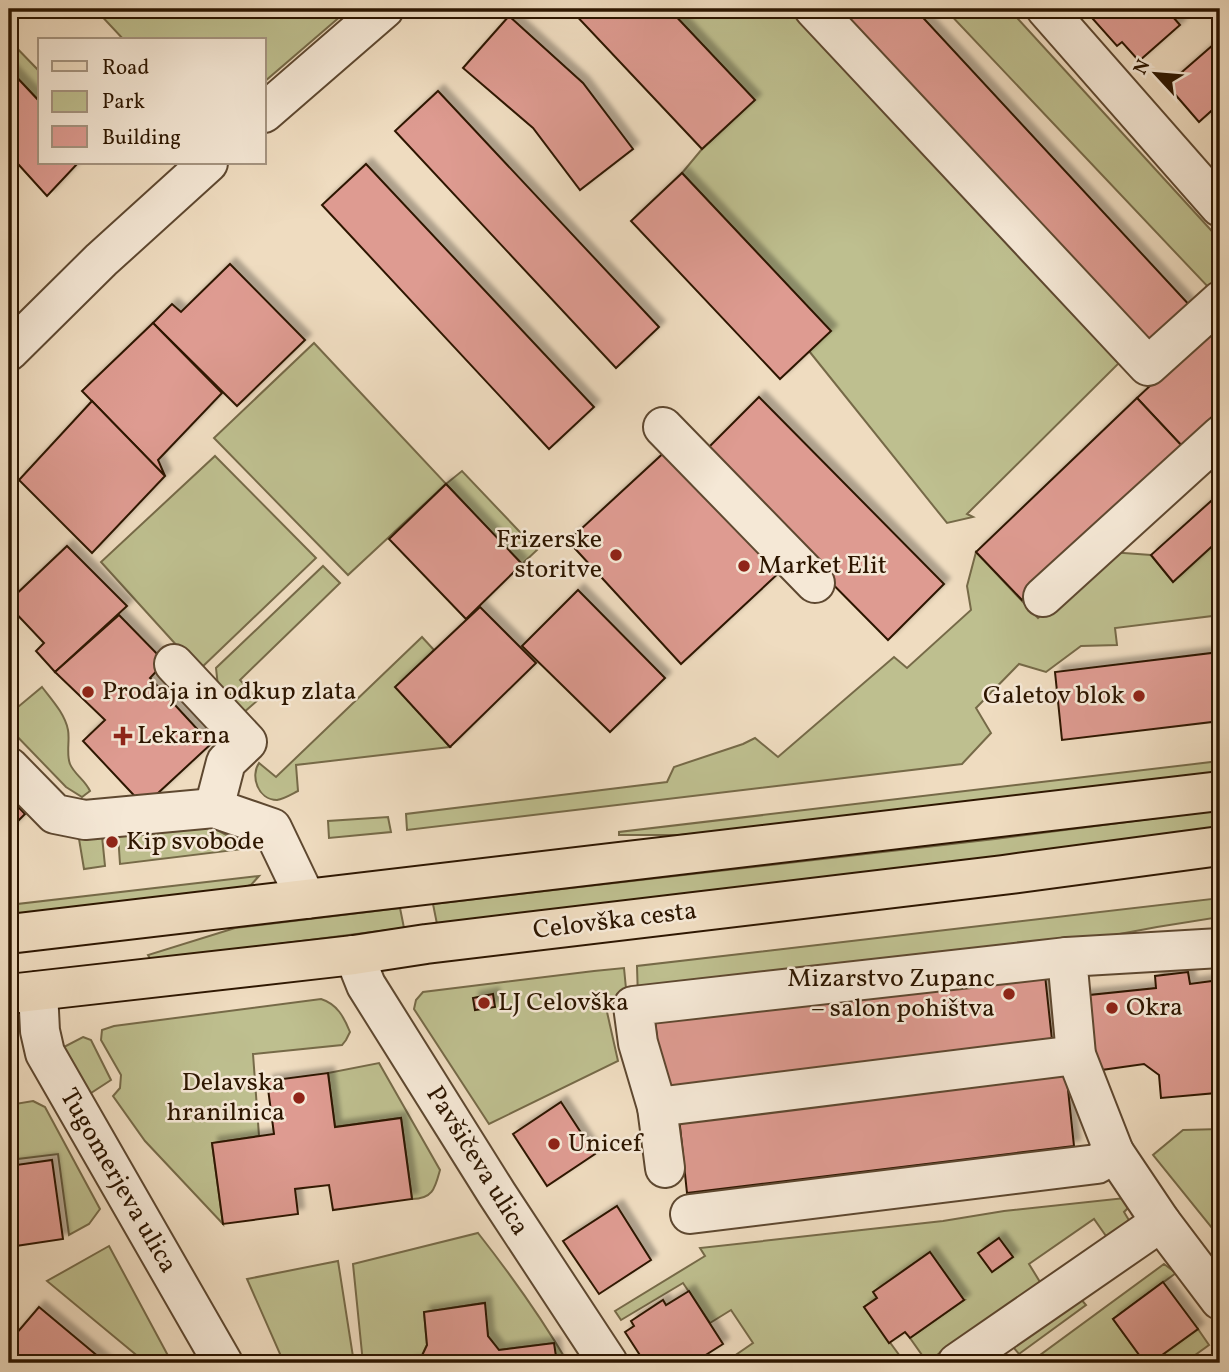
<svg xmlns="http://www.w3.org/2000/svg" width="1229" height="1372" font-family="Vollkorn,serif">
<defs>
<filter id="shadow"><feDropShadow dx="6" dy="-6" stdDeviation="2" flood-color="#0004"/></filter>
</defs>
<rect width="100%" height="100%" fill="#efdcc0"/>
<filter id="stains"><feTurbulence type="fractalNoise" baseFrequency=".00286" numOctaves="4"/><feColorMatrix values="0 0 0 0 .2 0 0 0 0 .09 0 0 0 0 .02 0 0 0 .5 -.17"/></filter>
<radialGradient id="worn" r=".72"><stop offset=".6" stop-color="#630" stop-opacity="0"/><stop offset="1" stop-color="#630" stop-opacity=".3"/></radialGradient>
<g fill="#bebf8f" stroke="#766a48" stroke-width="2">
<polygon points="95,9 349,9 264,82 264,40 124,40"/>
<polygon points="669,9 799,9 1124,358 967,514 973,517 947,523 809,351 830,331 682,173 702,149 754,100"/>
<polygon points="945,9 1009,9 1220,240 1220,281 1210,289"/>
<polygon points="9,40 40,72 40,102 9,69"/>
<polygon points="314,343 446,484 462,471 537,550 522,564 446,484 348,575 214,438"/>
<polygon points="215,456 316,558 199,670 101,562"/>
<polygon points="1220,535 1220,615 1115,628 1117,645 1081,646 1046,672 1019,664 976,708 991,733 962,764 407,830 406,814 667,782 674,767 743,744 755,738 778,757 894,657 907,668 971,610 967,586 976,552 1038,618 1110,552 1151,555 1173,582"/>
<polygon points="323,566 340,583 240,680 258,700 243,713 218,686 216,668"/>
<path d="M 422,637 L 434,650 L 396,687 L 450,747 L 296,765 L 298,791 C 292,794 284,799 277,800 C 258,800 250,776 259,763 L 276,777 Z"/>
<path d="M 42,687 C 52,700 65,714 68,730 C 70,740 66,754 70,764 C 74,774 85,780 90,791 L 82,797 L 66,787 L 9,728 L 9,698 L 18,707 Z"/>
<polygon points="1220,761 1220,772 737,830 680,835 619,835 619,832"/>
<polygon points="1220,810 1220,830 437,924 433,904 995,839"/>
<polygon points="388,817 391,832 329,838 328,821"/>
<polygon points="199,825 217,830 251,848 120,864 118,834 102,836 105,866 84,869 79,839 102,831"/>
<polygon points="259,876 251,885 245,887 9,916 9,905"/>
<path d="M 1220,898 L 1220,917 L 1157,927 L 1066,944 L 638,999 L 637,966 C 831,942 1026,922 1220,898 Z"/>
<polygon points="400,908 404,928 151,960 148,955 235,928"/>
<polygon points="624,968 627,999 605,1003 618,1061 489,1124 414,1009 416,1000 423,992 594,971"/>
<path d="M 321,999 C 337,1004 344,1017 350,1032 L 346,1040 L 342,1045 L 253,1054 L 259,1136 L 212,1143 L 223,1224 L 145,1141 L 113,1096 L 120,1088 L 121,1075 L 101,1040 L 102,1030 L 114,1026 Z"/>
<polygon points="83,1037 91,1040 111,1080 91,1093 87,1093 62,1048"/>
<path d="M 379,1063 L 440,1170 C 435,1188 433,1199 412,1199 L 401,1118 L 335,1127 L 328,1073 Z"/>
<polygon points="33,1101 45,1107 100,1209 89,1224 69,1235 58,1154 9,1160 9,1105"/>
<polygon points="1220,1129 1220,1238 1153,1155 1183,1130"/>
<polygon points="1125,1198 1130,1206 1124,1212 1130,1222 1106,1236 1094,1219 1029,1264 1040,1282 927,1362 910,1338 964,1300 877,1298 864,1307 905,1363 724,1363 753,1343 731,1310 710,1323 683,1283 621,1320 615,1311 705,1256 700,1248 943,1221 1004,1211"/>
<path d="M 478,1233 C 511,1275 541,1317 568,1363 L 557,1363 L 553,1343 L 499,1350 L 488,1336 L 484,1303 L 424,1312 L 427,1345 L 419,1362 L 363,1363 L 353,1264 Z"/>
<polygon points="109,1246 172,1363 146,1363 47,1281"/>
<polygon points="338,1261 354,1363 284,1363 247,1279"/>
<polygon points="1164,1264 1176,1273 1113,1319 1145,1363 1040,1363 1036,1358"/>
<polygon points="1080,1298 1086,1305 1019,1354 1013,1347"/>
<polygon points="1198,1329 1209,1345 1184,1363 1151,1363"/>
</g>
<g fill="#de9b91" stroke="#2d1600" stroke-width="2" filter="url(#shadow)">
<polygon points="570,9 669,9 755,100 702,149"/>
<polygon points="829,9 915,9 1193,309 1148,351"/>
<polygon points="1084,9 1166,9 1180,25 1139,61 1122,42 1117,46"/>
<polygon points="509,16 583,83 633,149 580,190 533,128 463,68"/>
<polygon points="1213,45 1220,54 1220,103 1199,122 1167,85"/>
<polygon points="9,69 40,102 40,163 78,163 47,196 9,154"/>
<polygon points="438,91 659,327 616,368 395,131"/>
<polygon points="366,164 594,407 549,449 322,205"/>
<polygon points="682,173 831,331 780,379 631,221"/>
<polygon points="230,264 305,340 237,406 153,323 172,304 181,312"/>
<polygon points="153,323 222,393 158,460 165,476 82,391"/>
<polygon points="1214,326 1220,333 1220,409 1182,446 1137,398"/>
<polygon points="759,397 944,584 888,640 703,453"/>
<polygon points="1137,398 1182,446 1022,600 976,552"/>
<polygon points="92,401 165,476 92,553 19,480"/>
<polygon points="669,448 782,570 681,664 568,541"/>
<polygon points="446,484 522,564 466,619 389,539"/>
<polygon points="1220,493 1220,539 1173,582 1151,555"/>
<polygon points="67,546 127,606 55,672 36,651 44,643 9,606 9,601"/>
<polygon points="578,590 665,678 610,732 522,646"/>
<polygon points="480,607 536,663 450,747 395,687"/>
<polygon points="119,615 165,662 150,678 211,744 144,806 83,741 105,720 55,672"/>
<polygon points="1220,652 1220,721 1062,740 1055,672"/>
<polygon points="9,797 25,814 9,830"/>
<polygon points="1044,966 1052,1040 663,1087 654,1013"/>
<polygon points="1188,972 1190,984 1220,980 1220,1059 1213,1068 1216,1093 1161,1098 1159,1075 1144,1064 1087,1072 1080,996 1156,988 1155,976"/>
<polygon points="493,994 495,1007 475,1010 473,998"/>
<polygon points="1066,1071 1074,1146 687,1193 679,1117"/>
<polygon points="328,1073 335,1127 401,1118 412,1199 333,1210 329,1185 295,1189 298,1214 223,1224 212,1143 274,1134 267,1081"/>
<polygon points="561,1102 595,1154 547,1186 513,1134"/>
<polygon points="52,1160 63,1239 9,1247 9,1166"/>
<polygon points="617,1206 651,1260 599,1294 563,1241"/>
<polygon points="999,1238 1013,1257 992,1272 978,1253"/>
<polygon points="930,1252 964,1300 910,1338 905,1332 889,1343 864,1307 877,1298 873,1292"/>
<polygon points="1163,1282 1198,1329 1151,1363 1145,1363 1113,1319"/>
<polygon points="689,1291 723,1344 693,1363 645,1363 625,1332 634,1326 631,1321 663,1300 666,1305"/>
<polygon points="485,1303 488,1336 499,1350 554,1343 557,1363 408,1363 419,1362 427,1345 424,1312"/>
<polygon points="39,1307 106,1363 9,1363 9,1342"/>
</g>
<g fill="none" stroke-linecap="round" stroke-linejoin="round">
<g stroke="#5e4830" stroke-width="42">
<g id="minor">
<polyline points="814,9 1148,366 1220,301"/>
<polyline points="1046,9 1220,207"/>
<polyline points="264,113 384,9"/>
<polyline points="9,351 101,260 208,163"/>
<polyline points="663,427 815,583"/>
<polyline points="1043,597 1220,436"/>
<polyline points="174,664 247,742 226,762 214,808"/>
<polyline points="9,767 55,814 85,820 214,808 272,828 306,899"/>
<polyline points="354,955 366,985 497,1194 608,1363"/>
<polyline points="38,991 40,1031 45,1053 223,1363"/>
<polyline points="657,1107 638,1043 633,1006 1067,957"/>
<polyline points="1114,1152 1161,1222 1220,1300"/>
<polyline points="665,1168 657,1107 1076,1055"/>
<polyline points="690,1214 1097,1164 1114,1152 1076,1055 1067,957 1220,948"/>
<polyline points="957,1363 1161,1222"/>
</g>
</g>
<g stroke="#2d1600" stroke-width="42">
<g id="major">
<polyline points="9,934 1220,791"/>
<polyline points="9,994 354,955 426,944 1003,875 1220,846"/>
</g>
</g>
<use href="#minor" stroke="#f5e8d6" stroke-width="38"/>
<use href="#major" stroke="#efdcc0" stroke-width="38"/>
</g>
<g fill="#8f2418" stroke="#f5e8d6" stroke-width="2.5">
<circle cx="616" cy="555" r="7"/>
<circle cx="744" cy="566" r="7"/>
<circle cx="88" cy="692" r="7"/>
<circle cx="1139" cy="696" r="7"/>
<path d="M119.5 725.5h7v7h7v7h-7v7h-7v-7h-7v-7h7z"/>
<circle cx="112" cy="842" r="7"/>
<circle cx="1009" cy="994" r="7"/>
<circle cx="484" cy="1003" r="7"/>
<circle cx="1112" cy="1008" r="7"/>
<circle cx="299" cy="1098" r="7"/>
<circle cx="554" cy="1144" r="7"/>
</g>
<g text-anchor="middle" dominant-baseline="central" stroke-width="5" stroke-linejoin="round" paint-order="stroke">
<g font-size="26" fill="#2d1600" stroke="#f5e8d6" text-anchor="start">
<text x="602" y="540" text-anchor="end">Frizerske<tspan x="602" dy="30">storitve</tspan></text>
<text x="758" y="566">Market Elit</text>
<text x="102" y="692">Prodaja in odkup zlata</text>
<text x="1125" y="696" text-anchor="end">Galetov blok</text>
<text x="137" y="736">Lekarna</text>
<text x="126" y="842">Kip svobode</text>
<text x="995" y="979" text-anchor="end">Mizarstvo Zupanc<tspan x="995" dy="30">– salon pohištva</tspan></text>
<text x="498" y="1003">LJ Celovška</text>
<text x="1126" y="1008">Okra</text>
<text x="285" y="1083" text-anchor="end">Delavska<tspan x="285" dy="30">hranilnica</tspan></text>
<text x="568" y="1144">Unicef</text>
</g>
<g font-size="26" fill="#2d1600" stroke="#f5e8d6">
<text transform="translate(615 921) rotate(-7)">Celovška cesta</text>
<text transform="translate(477 1161) rotate(58)">Pavšičeva ulica</text>
<text transform="translate(118 1181) rotate(60)">Tugomerjeva ulica</text>
</g>
</g>
<rect width="1229" height="1372" fill="none" stroke="#efdcc0" stroke-width="35"/>
<rect x="10" y="10" width="1208" height="1351" fill="none" stroke="#2d1600" stroke-width="3.5"/>
<rect x="18" y="18" width="1194" height="1337" fill="none" stroke="#2d1600" stroke-width="2"/>
<rect x="38" y="38" width="228" height="126" fill="#f5e8d6" stroke="#a59480" stroke-width="2"/>
<rect x="52" y="61" width="35" height="10" fill="#efdcc0" stroke="#a59480" stroke-width="2"/>
<text x="102" y="74" font-size="21" fill="#2d1600">Road</text>
<rect x="52" y="91" width="35" height="21" fill="#bebf8f" stroke="#a59480" stroke-width="2"/>
<text x="102" y="108" font-size="21" fill="#2d1600">Park</text>
<rect x="52" y="126" width="35" height="21" fill="#de9b91" stroke="#a59480" stroke-width="2"/>
<text x="102" y="144" font-size="21" fill="#2d1600">Building</text>
<g transform="translate(1156 74) rotate(296)" stroke="#f5e8d6" stroke-width="5" paint-order="stroke">
<path d="M0-5L12 26L0 18L-12 26Z" fill="#2d1600"/>
<text y="-10" font-size="19" font-weight="bold" text-anchor="middle" fill="#2d1600">N</text>
</g>
<rect width="100%" height="100%" filter="url(#stains)"/>
<rect width="100%" height="100%" fill="url(#worn)"/>
</svg>
